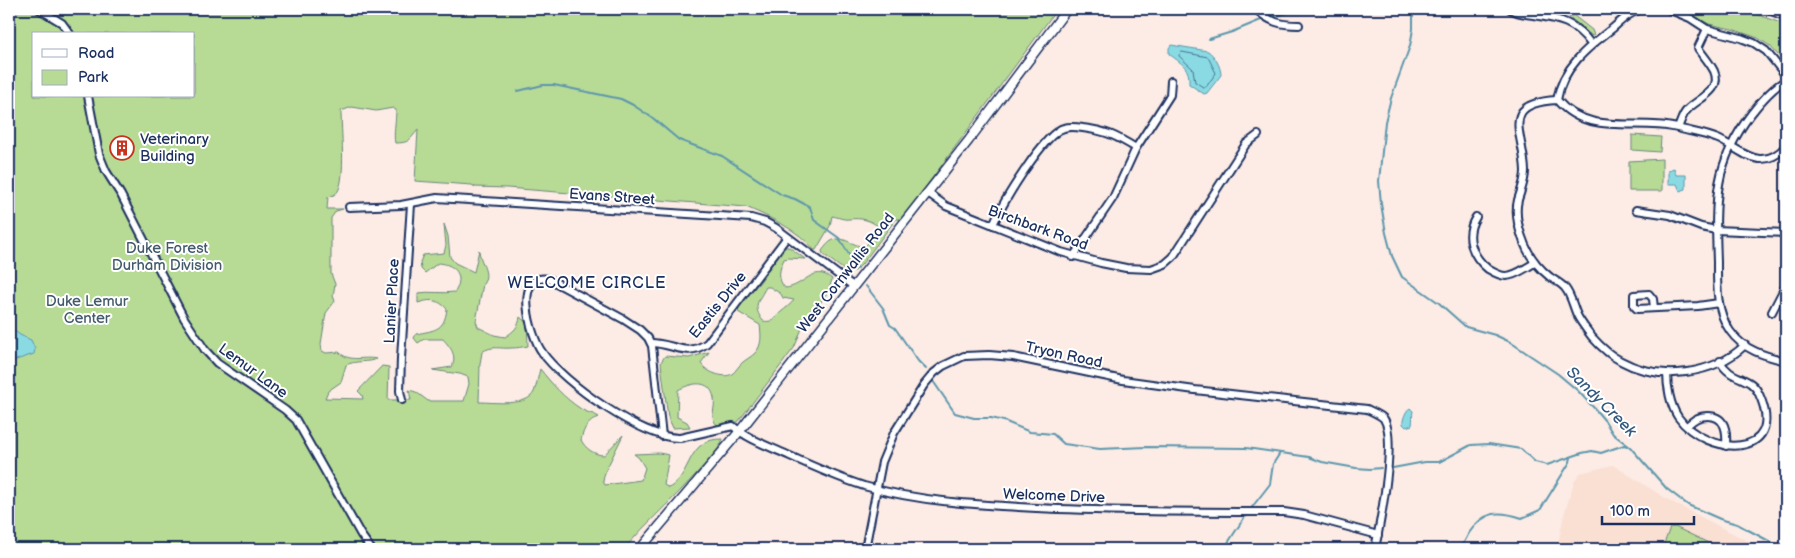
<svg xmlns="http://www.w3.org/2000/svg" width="1795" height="558" font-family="'Balsamiq Sans',sans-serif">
<rect width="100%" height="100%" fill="#fcece5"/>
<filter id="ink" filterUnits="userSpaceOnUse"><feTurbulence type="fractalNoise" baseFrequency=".02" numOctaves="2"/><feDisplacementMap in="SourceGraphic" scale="10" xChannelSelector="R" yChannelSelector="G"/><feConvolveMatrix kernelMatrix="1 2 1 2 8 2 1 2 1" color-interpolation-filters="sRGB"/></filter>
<g filter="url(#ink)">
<polygon fill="#fadfd3" points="1613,465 1670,501 1763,549 1557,549 1564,515 1574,482 1580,473"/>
<g fill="#b7db95" stroke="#69857a" fill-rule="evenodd">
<path d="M 9,9 L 1057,9 L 902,219 L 896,219 L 862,264 L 855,271 L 844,270 L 823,254 L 822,251 C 837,229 845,243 864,247 L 880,231 L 879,227 C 869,219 861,218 849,219 C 844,220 838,217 832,216 L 830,226 L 816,250 L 814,250 C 799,230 769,217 746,207 L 507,188 L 475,187 L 472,185 L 415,181 L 418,130 C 409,140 410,143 395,143 C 393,135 396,120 396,110 L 393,108 L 376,111 L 352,107 L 341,111 C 341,129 346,177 338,191 C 335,195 332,196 328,197 L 327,209 L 343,209 L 336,211 L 331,218 L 331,274 L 335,284 L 333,296 L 335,301 L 326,313 L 321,344 L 322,351 L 326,353 L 339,352 C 350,363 363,356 377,359 C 367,363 356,360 346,365 L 341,382 L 328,391 L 325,398 L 363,399 L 362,395 L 358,391 L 382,366 L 389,367 L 388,400 L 411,400 L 409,390 L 416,392 L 428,401 L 464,401 L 469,384 L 468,377 L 460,374 L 432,370 L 452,367 C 457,355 451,348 443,339 L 424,339 L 418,343 L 414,338 L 416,334 C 435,330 444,331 447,309 C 438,299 430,299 418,303 L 418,293 C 430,291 442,294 455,292 C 465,275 455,264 438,263 L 425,273 L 421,269 L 420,262 L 423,255 L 444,253 L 446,245 L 444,224 L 448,236 L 450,257 L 455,263 L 474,272 L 479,250 C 480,263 491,273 483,284 L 476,321 L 478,327 L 494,335 L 505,337 C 513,332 519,327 520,317 L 527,323 L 528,346 C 522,347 517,348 511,348 C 500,349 492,345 482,352 L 480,364 L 479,402 C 494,402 527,407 534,392 C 537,385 538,376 540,369 C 552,384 564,398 581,409 C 587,413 593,413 599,417 C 588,422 584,427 581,440 C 585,448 594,455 604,455 L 623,435 L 605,472 L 603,481 L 605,485 L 641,480 L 645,468 L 639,458 L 634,454 L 659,453 L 669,455 L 664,485 L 669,488 C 693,474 686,438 723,439 C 718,452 707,462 697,473 C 674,499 647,522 624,549 L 9,549 ZM 34,34 L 194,34 L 194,96 L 34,96 Z"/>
<polygon points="1568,9 1574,9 1573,15 1592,30 1594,35 1592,36 1567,15"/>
<polygon points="1680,9 1742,9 1786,25 1786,64 1770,46 1758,38 1732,29 1709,24"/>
<polygon points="1632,135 1661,137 1660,152 1632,150"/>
<polygon points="1662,159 1662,191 1629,191 1629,161"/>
<path d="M 784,247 L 789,247 L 805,259 L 789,258 L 784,259 C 779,270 777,279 785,288 C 804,287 813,263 832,279 C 829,296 814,309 805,323 C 800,331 798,340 794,348 L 738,422 L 717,425 C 709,417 716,408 714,398 C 710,378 691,383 678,390 L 677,417 L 687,422 L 690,427 L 673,428 L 668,417 L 662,372 L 661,362 L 665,356 L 689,358 L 709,352 L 701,363 C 705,372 724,379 732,374 C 736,371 739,365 743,362 C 748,358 755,355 758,349 C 762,342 761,333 760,325 L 738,312 C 739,299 751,293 759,283 C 769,271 771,259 784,247 ZM 766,287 L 770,287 L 781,294 L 783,298 L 794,300 C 790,305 786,308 781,312 C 774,318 773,323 763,321 C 752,306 758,302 766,287 Z"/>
<polygon points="1675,527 1721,549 1662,549 1670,528"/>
</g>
<g fill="#89dae2" stroke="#5d96ad">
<path d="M 1171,45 L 1208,51 C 1215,56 1221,67 1221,75 L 1207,93 L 1204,94 L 1189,84 C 1190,67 1182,64 1169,54 L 1169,48 Z"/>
<polygon points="1674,168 1676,175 1686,175 1686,189 1680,191 1677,184 1668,184 1668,170"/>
<polygon points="9,327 20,335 31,340 35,349 34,354 13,361 9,364"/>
<path d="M 1410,408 L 1413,411 C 1412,415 1413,420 1412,425 L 1406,427 L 1403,424 C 1402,420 1406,410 1410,408 Z"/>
</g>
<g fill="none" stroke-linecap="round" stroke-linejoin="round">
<polygon stroke="#477393" stroke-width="1" points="1182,52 1208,57 1216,73 1206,87 1203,87 1195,82 1193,69 1179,56"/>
<g stroke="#5d96ad" stroke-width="2">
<polyline points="1413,9 1413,29 1410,46 1391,98 1385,122 1379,181 1381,204 1386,233 1392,256 1402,277 1439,303 1466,327 1495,335 1510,342 1558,374 1577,390 1594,408 1605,421 1613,434 1630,447 1667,489 1688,505 1720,519 1737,524 1784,549"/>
<polyline points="1272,17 1303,9"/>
<polyline points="1209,39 1232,32 1261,20"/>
<polyline points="518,91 543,85 554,85 621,99 633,105 654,119 679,140 722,156 782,195 795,199 810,207 814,220 839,238 858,269"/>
<polyline points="866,286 883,308 890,325 895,328 918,361 926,369"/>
<polyline points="933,381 955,413 974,418 991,418 1004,421 1030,432 1053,434 1064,444 1100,449 1146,447 1246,448 1309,457 1322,462 1356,468 1370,469 1381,468"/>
<polyline points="1393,468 1425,462 1439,462 1471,445 1489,444 1521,449 1535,462 1547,465 1582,453 1592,451 1601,453 1624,445 1627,446"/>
<polyline points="1249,511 1270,484 1273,464 1280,453"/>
<polyline points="1224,549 1246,515"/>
<path d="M 1458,549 C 1464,545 1465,540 1469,533 C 1484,511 1498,510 1522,518 L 1540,510 L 1570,462 L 1571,457"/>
</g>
<g stroke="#1b2f5e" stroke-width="10">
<g id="minor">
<polyline points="39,9 62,23 70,34"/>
<path d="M 1256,9 C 1269,22 1281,25 1299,25"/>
<path d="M 1510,9 C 1518,14 1525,14 1533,15 C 1560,19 1575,22 1591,44"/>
<polyline points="1668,9 1690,18 1707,29 1741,38 1754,43 1766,51 1786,76"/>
<path d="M 1786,80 C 1772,88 1761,101 1751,114 C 1713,164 1715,202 1717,262 C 1717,285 1716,311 1730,331 C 1743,350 1765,356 1786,361"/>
<polyline points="88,96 99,154 106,171 121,195 184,318 205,350 217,363 285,410 296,420 361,535 371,549"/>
<path d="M 1557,100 C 1562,68 1588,47 1613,28 C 1622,20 1630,12 1642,9"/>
<path d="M 1678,128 C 1681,122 1682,115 1687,110 C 1698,98 1723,91 1714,71 C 1710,63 1703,55 1698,48 L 1707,29"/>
<polyline points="928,193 946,206 1061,252 1101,263 1126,268 1151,269 1165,264 1173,257 1246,144 1258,135"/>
<polyline points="349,207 401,205 437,198 751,218 765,222 776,228 853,286"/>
<polyline points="1636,210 1670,215 1701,227 1716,230 1786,233"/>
<path d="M 1476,217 C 1464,236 1472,256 1488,269 C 1493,272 1500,276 1506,276 C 1516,276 1526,267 1535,263"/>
<path d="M 993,225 C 1001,205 1045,132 1064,128 C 1070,126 1077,127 1083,128 C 1107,131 1116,136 1136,148"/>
<polyline points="1073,257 1113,198 1136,148 1170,95 1171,81"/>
<polyline points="1654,308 1653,299 1649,294 1634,295 1634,306 1637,309 1698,306 1719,303"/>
<polyline points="1772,312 1786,285"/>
<path d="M 651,343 C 673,343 687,358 707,343 L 787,237"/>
<path d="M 1745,345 C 1714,375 1659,382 1621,361 C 1609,355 1601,347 1592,337 C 1587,330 1581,323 1577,315 C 1573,306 1571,295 1565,288 C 1561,283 1554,280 1550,277 C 1536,266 1527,253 1522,237 C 1518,226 1515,212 1518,200 C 1521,190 1525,181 1525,171 C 1524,133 1498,103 1557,100 C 1588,138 1641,117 1681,129 C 1693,132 1706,134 1718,139 C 1732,145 1744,157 1759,159 C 1771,160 1779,154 1786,146"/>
<path d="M 1667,373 C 1667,386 1670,405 1678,417 C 1706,457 1789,460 1759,394 C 1750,374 1731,382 1720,361"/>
<polyline points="402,400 400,391 401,358 411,204"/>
<path d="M 1687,426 C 1694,419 1699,416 1708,416 C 1726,416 1727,432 1726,446"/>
<path d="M 662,436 L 652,346 L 648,338 L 640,330 L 623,319 L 549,279 C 512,272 531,337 542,352 C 562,382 643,439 680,438 L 733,426 C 747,439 773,448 790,456 C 814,467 839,478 864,486 C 920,502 979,505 1037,508 C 1119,512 1201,512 1284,512 L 1304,515 L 1378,535"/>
<path d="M 865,549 L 882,462 L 894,433 L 924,385 L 934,373 L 943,366 L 964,356 L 989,355 L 1013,357 L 1123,380 L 1195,390 L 1367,409 C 1372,412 1380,414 1384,419 C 1397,439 1380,524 1375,549"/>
</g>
</g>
<g stroke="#1b2f5e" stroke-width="11">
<polyline id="tertiary" points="640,549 739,432 969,140 1067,9"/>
</g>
<g stroke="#1b2f5e" stroke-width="15">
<polyline id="motorway" points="1773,9 1786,14"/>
</g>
<use href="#minor" stroke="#fff" stroke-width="6"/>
<use href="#tertiary" stroke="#fff" stroke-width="8"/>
<use href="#motorway" stroke="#fff" stroke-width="11"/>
</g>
</g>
<defs>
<g id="building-ring" transform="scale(1.25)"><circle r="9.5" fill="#fff" stroke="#c8321e" stroke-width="1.5"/><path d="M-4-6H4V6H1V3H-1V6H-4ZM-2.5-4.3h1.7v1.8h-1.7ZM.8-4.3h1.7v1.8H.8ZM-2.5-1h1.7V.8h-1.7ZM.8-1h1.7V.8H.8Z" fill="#c8321e"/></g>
</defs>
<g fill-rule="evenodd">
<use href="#building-ring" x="122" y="148"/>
</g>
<g text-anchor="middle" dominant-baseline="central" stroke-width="4" stroke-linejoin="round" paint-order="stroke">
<g font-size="15" fill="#1b2f5e" stroke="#fff" text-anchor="start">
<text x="140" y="139">Veterinary<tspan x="140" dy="17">Building</tspan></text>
</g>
<g font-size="15" fill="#1b2f5e" stroke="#fff">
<text transform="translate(612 197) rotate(4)">Evans Street</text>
<text transform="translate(1038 228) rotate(20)">Birchbark Road</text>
<text transform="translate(846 273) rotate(-52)">West Cornwallis Road</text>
<text transform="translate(392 301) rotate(-87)">Lanier Place</text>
<text transform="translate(718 305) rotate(-51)">Eastis Drive</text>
<text transform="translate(1064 355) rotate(12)">Tryon Road</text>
<text transform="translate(253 371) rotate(36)">Lemur Lane</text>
<text transform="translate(1054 496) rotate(2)">Welcome Drive</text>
</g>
<g font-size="15" fill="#425a6c" stroke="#fff">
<text x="167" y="248">Duke Forest<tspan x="167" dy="17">Durham Division</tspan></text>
<text x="87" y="301">Duke Lemur<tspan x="87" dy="17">Center</tspan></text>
</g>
<g font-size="16" letter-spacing="1" fill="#1b2f5e" stroke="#fff">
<text x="587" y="283">WELCOME CIRCLE</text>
</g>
<g font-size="16" font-style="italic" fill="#365a7f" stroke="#fff">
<text transform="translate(1601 402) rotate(45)">Sandy Creek</text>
</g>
</g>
<rect width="1795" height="558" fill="none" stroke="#fff" stroke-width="30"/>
<rect x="15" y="15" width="1765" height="528" fill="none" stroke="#1b2f5e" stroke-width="2" filter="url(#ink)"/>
<rect x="32" y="32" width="162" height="65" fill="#ffffff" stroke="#a4acbf"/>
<rect x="42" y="49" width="25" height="8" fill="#ffffff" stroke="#a4acbf"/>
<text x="78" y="58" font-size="15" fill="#1b2f5e">Road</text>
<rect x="42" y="70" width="25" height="15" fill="#b7db95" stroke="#a4acbf"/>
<text x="78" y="82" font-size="15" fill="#1b2f5e">Park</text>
<path d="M1602 516v8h92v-8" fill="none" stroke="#1b2f5e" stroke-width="2.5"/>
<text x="1610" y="516" font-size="15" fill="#1b2f5e" stroke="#ffffff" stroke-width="4" paint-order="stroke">100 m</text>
</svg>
